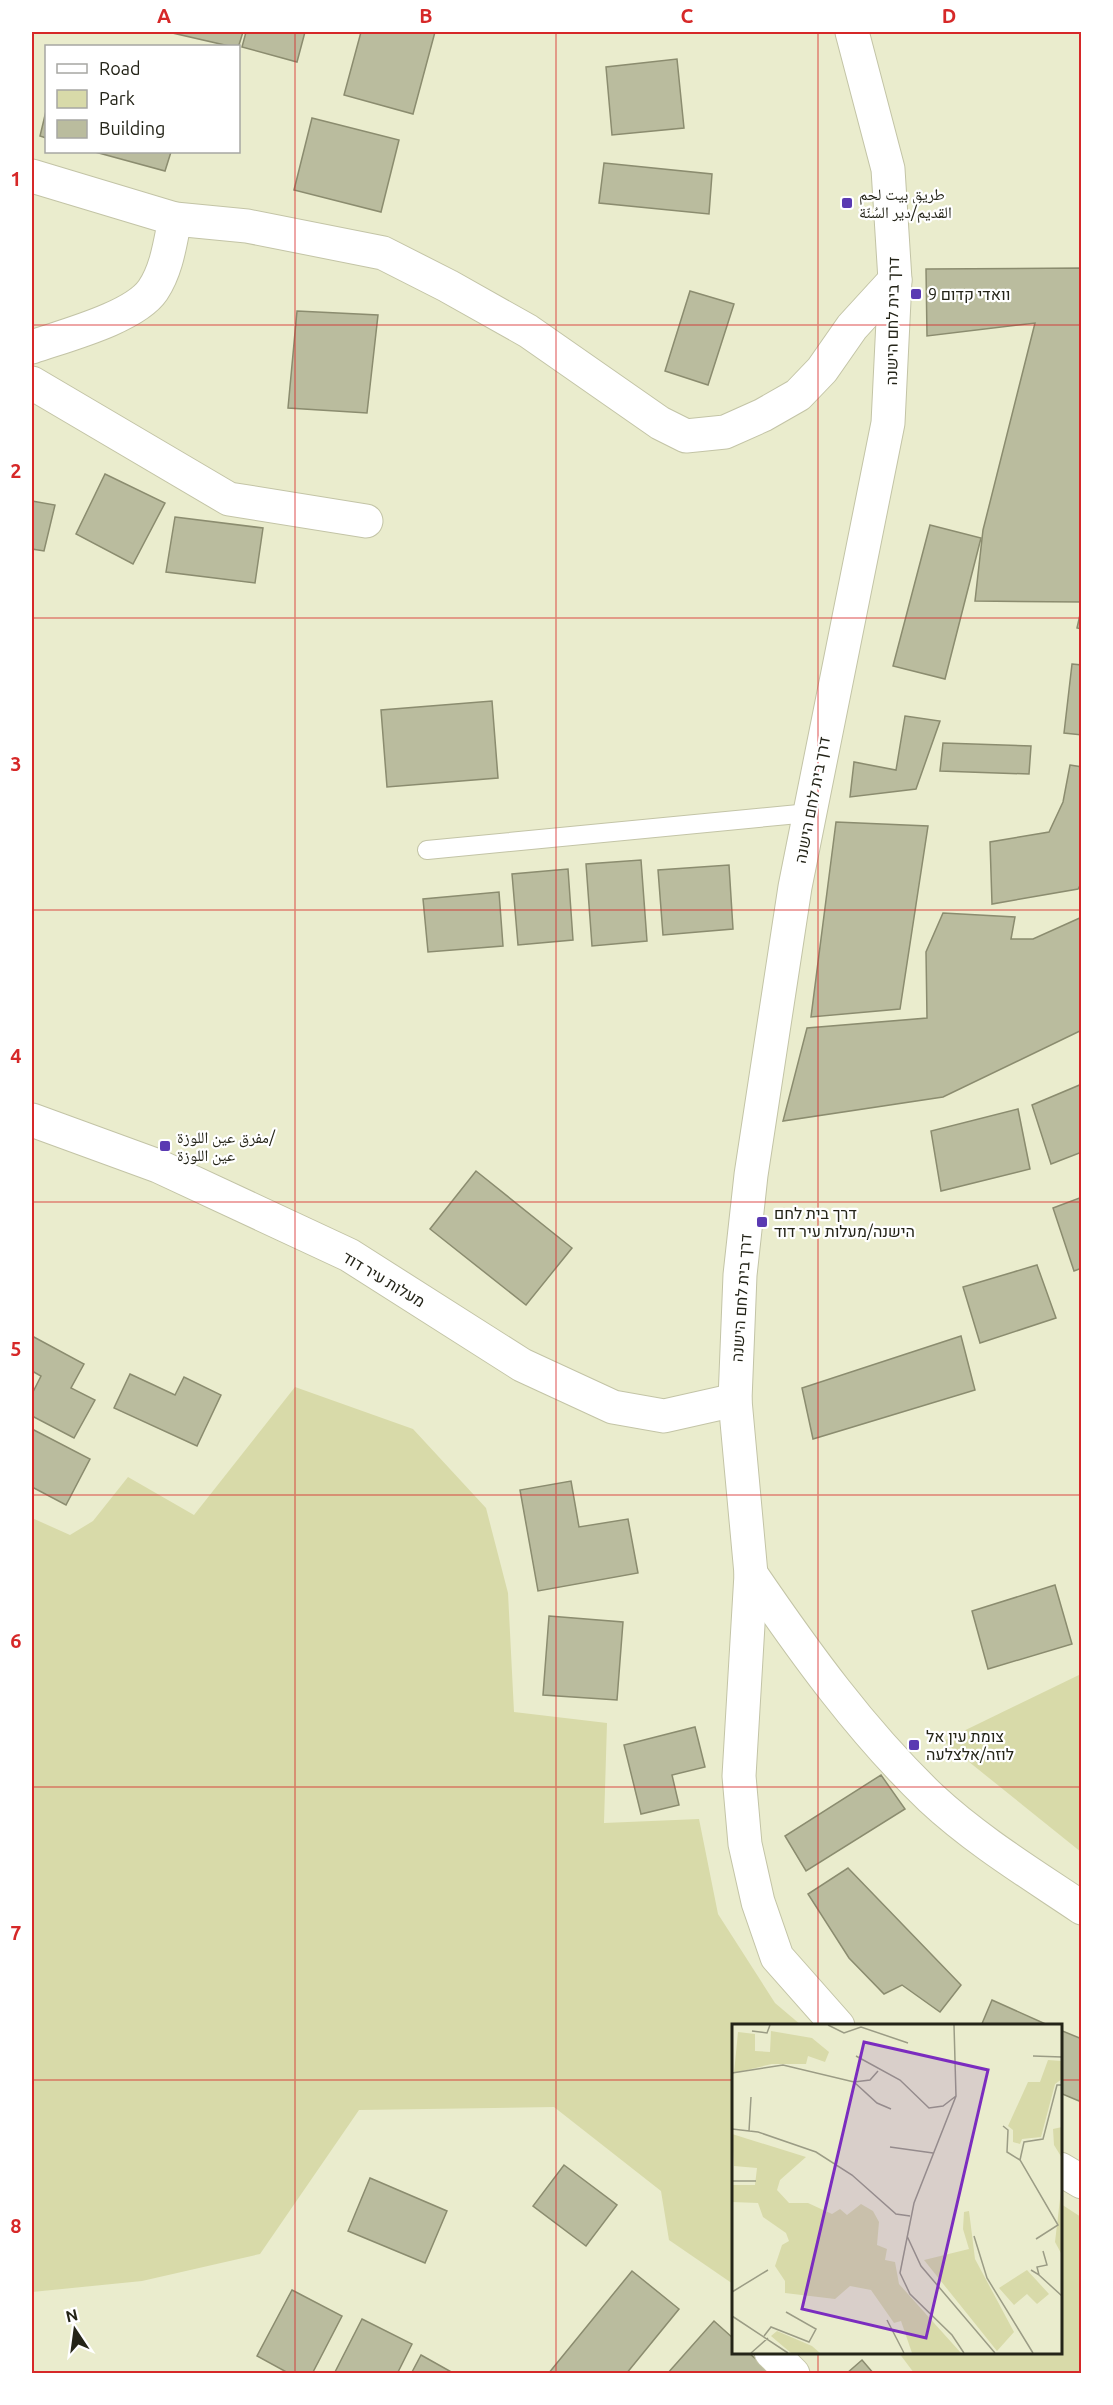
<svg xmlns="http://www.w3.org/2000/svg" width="1113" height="2405" font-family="Ubuntu,'Noto Naskh Arabic',Heebo,sans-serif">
<rect width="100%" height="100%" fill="#eaeccd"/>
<g fill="#d8daa9">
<polygon points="295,1387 413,1429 486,1508 508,1593 514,1712 607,1723 604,1823 699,1819 718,1914 775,2003 801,2025 734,2026 733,2284 669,2240 661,2191 554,2107 359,2110 260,2254 142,2281 32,2292 32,1518 70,1535 93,1521 128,1477 194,1515"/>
<polygon points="1081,1674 1081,1852 943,1741"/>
<polygon points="1061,2204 1081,2217 1081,2373 914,2373 899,2353 1060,2352"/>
</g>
<g fill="#babc9e" stroke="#8b8c6f" stroke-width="1.5">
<polygon points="168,32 243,32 238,48"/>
<polygon points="246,32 305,32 297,62 242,47"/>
<polygon points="361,32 435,32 413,114 344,95"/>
<polygon points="677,59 684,128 612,135 606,67"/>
<polygon points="46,111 46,138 40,136"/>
<polygon points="312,118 399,140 381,212 294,190"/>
<polygon points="95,152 171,152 165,171"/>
<polygon points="604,163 712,174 709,214 599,203"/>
<polygon points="1082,268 1082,602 975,601 983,530 1035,323 927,336 926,269"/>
<polygon points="690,291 734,304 708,385 665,371"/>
<polygon points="297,311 378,315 367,413 288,408"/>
<polygon points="105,474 165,503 133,564 76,534"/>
<polygon points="32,501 55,505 44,551 32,549"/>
<polygon points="175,517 263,528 255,583 166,572"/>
<polygon points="930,525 981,538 945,679 893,666"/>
<polygon points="1082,606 1082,629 1077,628"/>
<polygon points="1072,664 1082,665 1082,735 1064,733"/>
<polygon points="492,701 498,778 387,787 381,710"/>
<polygon points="905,716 940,721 916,789 850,797 854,762 896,770"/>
<polygon points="943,743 1031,746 1029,774 940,771"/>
<polygon points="1070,765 1082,767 1082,882 1078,889 992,904 990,842 1049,832 1063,802"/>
<polygon points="836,822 928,826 900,1009 811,1017"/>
<polygon points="641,860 647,941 592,946 586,864"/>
<polygon points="729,865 733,929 663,935 658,870"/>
<polygon points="568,869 573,940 518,945 512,874"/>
<polygon points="499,892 503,946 428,952 423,899"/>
<polygon points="943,913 1015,917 1011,939 1033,939 1082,917 1082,1030 943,1097 783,1121 807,1028 927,1018 926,952"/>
<polygon points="1082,1084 1082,1152 1051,1164 1032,1105"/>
<polygon points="1018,1109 1030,1169 941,1191 931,1131"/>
<polygon points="476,1171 572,1248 526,1305 430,1229"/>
<polygon points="1082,1197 1082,1268 1074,1271 1053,1208"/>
<polygon points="1037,1265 1056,1318 980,1343 963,1287"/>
<polygon points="32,1336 84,1364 71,1388 95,1400 74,1438 32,1416 32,1394 41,1376 32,1371"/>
<polygon points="961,1336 975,1390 813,1439 802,1388"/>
<polygon points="130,1374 175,1395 184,1377 221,1395 197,1446 114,1408"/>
<polygon points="32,1429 90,1459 66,1505 32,1487"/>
<polygon points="571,1481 579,1527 628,1519 638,1573 538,1591 520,1490"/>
<polygon points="1055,1585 1072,1644 988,1669 972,1611"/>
<polygon points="549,1616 623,1622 617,1700 543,1695"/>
<polygon points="695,1727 705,1767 672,1775 679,1805 641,1814 624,1745"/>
<polygon points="881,1775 905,1809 806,1871 785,1836"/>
<polygon points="848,1868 961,1985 940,2012 902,1985 884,1994 849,1958 808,1894"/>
<polygon points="992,2000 1050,2026 981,2026"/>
<polygon points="1060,2030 1082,2039 1082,2094 1079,2101 1060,2093"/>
<polygon points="564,2165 617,2205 586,2246 533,2206"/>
<polygon points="370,2178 447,2211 425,2263 348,2231"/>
<polygon points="632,2271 679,2309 626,2374 548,2374"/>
<polygon points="292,2290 342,2316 312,2374 290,2374 257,2356"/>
<polygon points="362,2319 412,2344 397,2374 334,2374"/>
<polygon points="714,2321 734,2339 734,2352 748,2352 772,2374 667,2374"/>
<polygon points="421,2355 455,2374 411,2374"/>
<polygon points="862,2360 874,2374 846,2374"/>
</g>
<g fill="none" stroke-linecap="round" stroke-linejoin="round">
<g stroke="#c3c4a6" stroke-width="20">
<polyline id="lane" points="427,850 809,813"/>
</g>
<g stroke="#c3c4a6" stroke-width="35">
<g id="street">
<polyline points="32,176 175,219 247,226 383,253 448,286 528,331 660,423 686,436 725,432 763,415 798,395 822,370 852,327 895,280"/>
<path d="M 32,347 C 63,336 134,318 153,290 C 167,269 170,243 175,219"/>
<polyline points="32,383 229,499 366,521"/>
<polyline points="771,2352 793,2374"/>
</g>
</g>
<g stroke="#c3c4a6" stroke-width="35">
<g id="secondary">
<polyline points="32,1120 158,1166 349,1255 522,1365 613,1407 664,1416 735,1400"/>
<path d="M 751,1574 C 805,1653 861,1731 931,1798 C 976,1840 1030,1873 1082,1908"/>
<polyline points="838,2026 777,1957 758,1902 745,1844 739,1776 751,1574 735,1400 740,1275 751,1175 795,887 888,423 895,280 888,169 852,32"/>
<polyline points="1060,2169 1082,2182"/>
</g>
</g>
<use href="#lane" stroke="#fff" stroke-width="18"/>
<use href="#street" stroke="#fff" stroke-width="33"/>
<use href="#secondary" stroke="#fff" stroke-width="33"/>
</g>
<path fill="none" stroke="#d62828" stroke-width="1.5" stroke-opacity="0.55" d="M 295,32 L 295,2374M 556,32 L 556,2374M 818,32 L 818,2026M 32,325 L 1082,325M 32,618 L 1082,618M 32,910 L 1082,910M 32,1202 L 1082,1202M 32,1495 L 1082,1495M 32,1787 L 1082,1787M 32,2080 L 734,2080M 1060,2080 L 1082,2080M 818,2352 L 818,2374"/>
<g fill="#5a3ab2" stroke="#fff" stroke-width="2">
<rect x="841" y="197" width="12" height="12" rx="3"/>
<rect x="910" y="288" width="12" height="12" rx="3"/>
<rect x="159" y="1140" width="12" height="12" rx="3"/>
<rect x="756" y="1216" width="12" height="12" rx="3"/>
<rect x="908" y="1739" width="12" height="12" rx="3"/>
</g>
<g text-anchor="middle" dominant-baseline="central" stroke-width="4.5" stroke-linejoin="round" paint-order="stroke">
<g font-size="16" fill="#242418" stroke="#fff" text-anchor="start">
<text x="859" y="194">طريق بيت لحم<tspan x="859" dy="18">القديم/دير السُنّة</tspan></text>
<text x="928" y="294">וואדי קדום 9</text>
<text x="177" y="1137">مفرق عين اللوزة/<tspan x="177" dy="18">عين اللوزة</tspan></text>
<text x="774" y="1213">דרך בית לחם<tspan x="774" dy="18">הישנה/מעלות עיר דוד</tspan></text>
<text x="926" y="1736">צומת עין אל<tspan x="926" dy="18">לוזה/אלצלעה</tspan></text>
</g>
<g font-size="16" fill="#242418" stroke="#fff">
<text transform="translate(892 321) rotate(-89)">דרך בית לחם הישנה</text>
<text transform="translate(812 800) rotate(-79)">דרך בית לחם הישנה</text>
<text transform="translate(384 1279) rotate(31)">מעלות עיר דוד</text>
<text transform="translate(741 1298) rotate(-86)">דרך בית לחם הישנה</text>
</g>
</g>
<g transform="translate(732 2024)">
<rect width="330" height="330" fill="#eaeccd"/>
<path d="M 39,7 L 80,14 L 97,28 L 93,38 L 76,32 L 74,40 L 40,40 L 2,49 L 6,8 L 23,10 L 23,27 L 38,28 ZM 316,36 L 330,37 L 330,55 L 323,60 L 309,113 L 290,115 L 288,120 L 281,118 L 281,106 L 276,102 L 296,58 L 308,58 ZM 330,103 L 330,134 L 322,121 L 321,105 ZM 0,110 L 74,133 L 48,156 L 45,166 L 57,179 L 76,179 L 100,190 L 108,185 L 115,191 L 129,180 L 141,187 L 147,198 L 145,221 L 155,225 L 153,236 L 163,238 L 167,260 L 229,329 L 180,329 L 169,297 L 162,299 L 139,266 L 118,262 L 103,275 L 53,269 L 53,257 L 43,242 L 50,221 L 57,217 L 54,209 L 31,193 L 26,179 L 0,178 L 0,161 L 23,161 L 25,144 L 2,142 ZM 330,158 L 330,231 L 323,218 ZM 237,187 L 243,235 L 282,308 L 265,327 L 192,236 L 237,225 L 231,205 L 232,188 ZM 295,246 L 317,270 L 305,280 L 295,270 L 282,281 L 267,264 ZM 45,307 L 80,322 L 88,329 L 59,329 L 39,312 Z" fill="#d8daa9"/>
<path fill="none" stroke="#9b9c85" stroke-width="1.5" d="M 96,1 L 112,9 L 129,3 L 176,19M 222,1 L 224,72 L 182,179 L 168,249 L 178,270 L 220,311 L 232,329M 20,7 L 35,9 L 38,1M 124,32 L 168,56 L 197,84 L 211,82 L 224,72M 301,32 L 330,33M 0,49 L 51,41 L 122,58 L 138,56 L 146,47M 122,58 L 145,79 L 159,85M 271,102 L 276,106 L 275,128 L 288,136M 0,105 L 26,108 L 84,128 L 120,151 L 164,190 L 178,192M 17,107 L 19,73M 158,123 L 201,129M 0,157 L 24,157M 175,212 L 189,242 L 263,329M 242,212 L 255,254 L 301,329M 304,215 L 326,201 L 288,136 L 292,118 L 311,115 L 325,61 L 330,61M 299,246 L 307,251 L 305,243 L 315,241 L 311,227M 307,251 L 330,272M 0,268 L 36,246M 0,292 L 56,329M 155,296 L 172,329M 32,312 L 39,303 L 77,318 L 84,305 L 54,288M 19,329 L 36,314"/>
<path fill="#7b2cbf" fill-opacity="0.15" stroke="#7b2cbf" stroke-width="3" d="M 132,18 L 256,46 L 194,314 L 70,285 Z"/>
<rect width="330" height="330" fill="none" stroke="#242418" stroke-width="3"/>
</g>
<rect width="1113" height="2405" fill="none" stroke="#ffffff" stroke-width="66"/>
<rect x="45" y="45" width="195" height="108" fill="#ffffff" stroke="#a7a7a3" stroke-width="1.5"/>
<rect x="57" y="64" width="30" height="9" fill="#ffffff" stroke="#a7a7a3" stroke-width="1.5"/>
<text x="99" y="75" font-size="18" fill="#242418">Road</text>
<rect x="57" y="90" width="30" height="18" fill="#d8daa9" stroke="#a7a7a3" stroke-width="1.5"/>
<text x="99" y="105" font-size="18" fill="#242418">Park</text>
<rect x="57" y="120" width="30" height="18" fill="#babc9e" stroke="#a7a7a3" stroke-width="1.5"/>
<text x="99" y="135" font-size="18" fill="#242418">Building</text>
<g transform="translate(75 2330) rotate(347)" stroke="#ffffff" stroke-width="4.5" paint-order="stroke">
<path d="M0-4.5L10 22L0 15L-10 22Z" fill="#242418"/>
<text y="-9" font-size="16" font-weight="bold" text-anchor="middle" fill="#242418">N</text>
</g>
<rect x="33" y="33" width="1047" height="2339" fill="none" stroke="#d62828" stroke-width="2"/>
<g font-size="20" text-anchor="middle" font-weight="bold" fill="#d62828">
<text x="164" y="23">A</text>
<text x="426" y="23">B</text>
<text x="687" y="23">C</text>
<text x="949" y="23">D</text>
<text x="16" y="186">1</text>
<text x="16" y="478">2</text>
<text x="16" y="771">3</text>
<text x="16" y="1063">4</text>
<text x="16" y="1356">5</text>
<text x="16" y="1648">6</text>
<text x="16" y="1940">7</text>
<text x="16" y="2233">8</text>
</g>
</svg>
